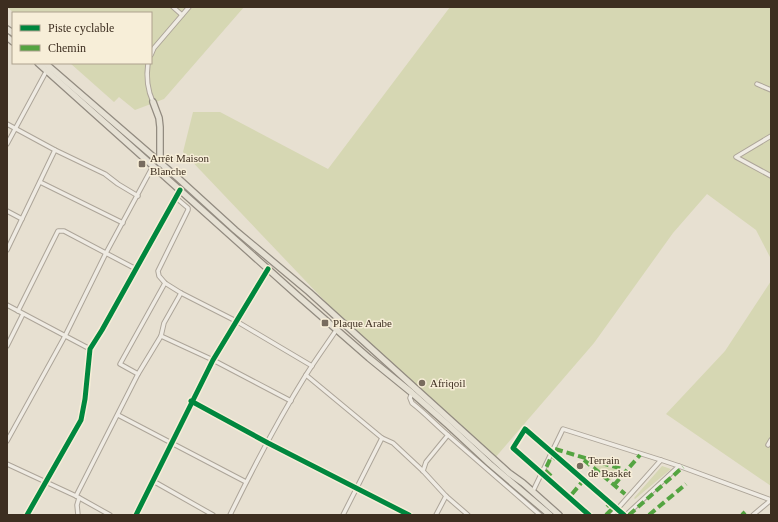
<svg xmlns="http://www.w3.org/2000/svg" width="778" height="522" font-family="Georgia,serif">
<rect width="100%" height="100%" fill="#e7e0d1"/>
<g fill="#d6d7b3">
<polygon points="7,7 244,7 164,99 135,110 119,97 114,102 70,63 151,63 151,13 14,13"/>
<polygon points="450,7 771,7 771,259 756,230 707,194 673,233 594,343 494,459 358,336 183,152 193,112 220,112 328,169"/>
<polygon points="771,281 771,486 666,414 725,351"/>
<polygon points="588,461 619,470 610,481"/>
<polygon points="662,466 671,469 635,499 634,498"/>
</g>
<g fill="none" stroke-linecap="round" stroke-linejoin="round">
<g stroke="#ada599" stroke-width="5.5">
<g id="street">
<polyline points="173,7 182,15"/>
<polyline points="151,55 154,48 189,7"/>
<path d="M 148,63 C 146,77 147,89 153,102"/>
<polyline points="757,84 771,90"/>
<polyline points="7,124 55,150 105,174 118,184 138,196"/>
<polyline points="771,136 736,157 771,176"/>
<polyline points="7,144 47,70"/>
<polyline points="40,182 123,223"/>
<polyline points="175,197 188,208 188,210 158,271 159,276 165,283 181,293 236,321 312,366"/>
<polyline points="7,211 22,219"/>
<polyline points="7,250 55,150"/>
<polyline points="7,305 90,349"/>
<polyline points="18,311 58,231 64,231 136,269"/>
<polyline points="161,336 213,360 291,401"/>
<polyline points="7,346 23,314"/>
<polyline points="138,374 120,364 165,283"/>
<polyline points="306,375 382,438 393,443 423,471 446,496 468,515"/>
<path d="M 412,393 L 410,398 L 412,403 C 425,413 436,425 449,436 C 479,462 510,489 540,515"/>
<polyline points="191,401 268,443 409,515"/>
<polyline points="118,415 246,482"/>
<polyline points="7,441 65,336 106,253 153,166"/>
<polyline points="768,445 771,440"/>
<polyline points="7,464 76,496 110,515"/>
<polyline points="679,466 771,500 753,515"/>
<polyline points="423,471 426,462 448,435"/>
<polyline points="153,481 213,515"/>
<polyline points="533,491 563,429 661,460"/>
<polyline points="76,496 138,374 161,336 164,323 181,293"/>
<polyline points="27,515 81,420 85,399 90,349 102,330 180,190"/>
<polyline points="78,515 77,505 79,498"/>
<polyline points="136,515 213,360 268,269"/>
<path d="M 230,515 C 253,468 278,420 306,375 C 316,359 327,344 337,329"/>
<polyline points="343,515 382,438"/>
<polyline points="436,515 446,496"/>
<polyline points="589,515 513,448 525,429 624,515"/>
<polyline points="612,515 661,460 679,466 626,515"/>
</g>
</g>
<g stroke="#928b80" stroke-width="8">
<g id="primary">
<polyline points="7,29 13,33"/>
<polyline points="7,37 13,42"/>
<polyline points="38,63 297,295 369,358 412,393 448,425 490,464 550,515"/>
<polyline points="45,63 179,179 235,230 309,292 509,473 523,483 559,515"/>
<polyline points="153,102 159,118 160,127 160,163"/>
</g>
</g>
<use href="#street" stroke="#efebe3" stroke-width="3.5"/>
<use href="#primary" stroke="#e6e1d4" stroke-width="5.5"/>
<g stroke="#54a441" stroke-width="4" stroke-dasharray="8 4" stroke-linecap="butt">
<polyline points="555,449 622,469"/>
<polyline points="584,460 625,494"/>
<polyline points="551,476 545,470 552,455 556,459"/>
<polyline points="614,485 640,455"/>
<polyline points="572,494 582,482"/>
<polyline points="606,515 612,509 607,504"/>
<polyline points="629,515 683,467"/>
<polyline points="649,515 686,484"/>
<polyline points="742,515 745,512"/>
</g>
<g stroke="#f7eed8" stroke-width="8">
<g id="cycleway">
<polyline points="191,401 268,443 409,515"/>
<polyline points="27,515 81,420 85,399 90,349 102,330 180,190"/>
<polyline points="136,515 213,360 268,269"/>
<polyline points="589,515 513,448 525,429 624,515"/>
</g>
</g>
<use href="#cycleway" stroke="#00873e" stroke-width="5"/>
</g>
<g fill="#786c5e" stroke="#f7eed8" stroke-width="1.5">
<rect x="138" y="160" width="8" height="8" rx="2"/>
<rect x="321" y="319" width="8" height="8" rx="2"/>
<circle cx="422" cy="383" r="4"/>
<circle cx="580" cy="466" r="4"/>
</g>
<g text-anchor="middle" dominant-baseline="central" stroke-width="3" stroke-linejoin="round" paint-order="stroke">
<g font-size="11" fill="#3d2e20" stroke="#f7eed8" text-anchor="start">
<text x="150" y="158">Arrêt Maison<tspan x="150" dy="13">Blanche</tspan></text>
<text x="333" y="323">Plaque Arabe</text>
<text x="430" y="383">Afriqoil</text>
<text x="588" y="460">Terrain<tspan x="588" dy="13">de Basket</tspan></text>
</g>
</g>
<rect width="778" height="522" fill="none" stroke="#3d2e20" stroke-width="16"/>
<rect x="12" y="12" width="140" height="52" fill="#f7eed8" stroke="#ada18e"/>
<rect x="20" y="25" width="20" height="6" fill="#00873e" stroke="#ada18e"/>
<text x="48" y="32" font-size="12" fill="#3d2e20">Piste cyclable</text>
<rect x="20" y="45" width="20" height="6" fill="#54a441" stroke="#ada18e"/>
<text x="48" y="52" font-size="12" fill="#3d2e20">Chemin</text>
</svg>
